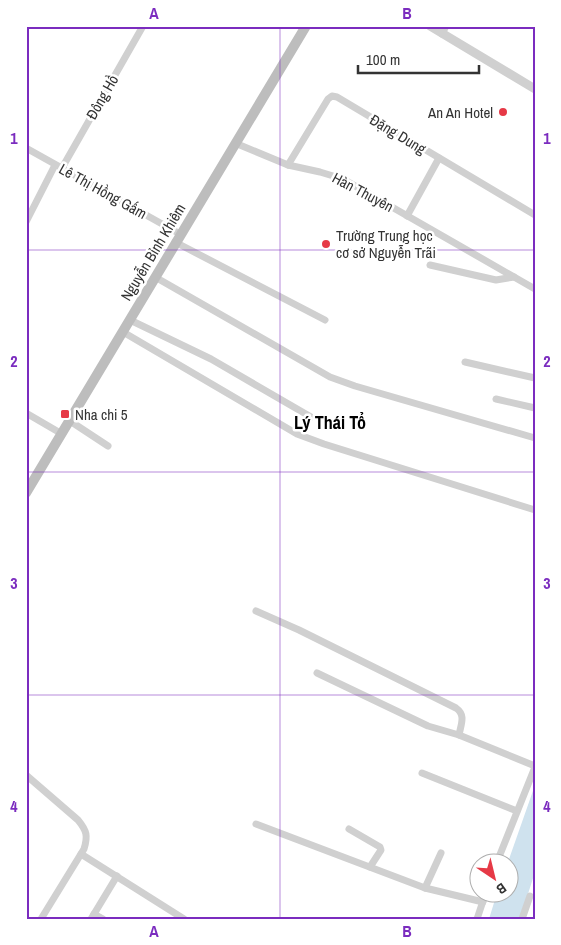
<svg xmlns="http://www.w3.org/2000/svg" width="561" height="945" font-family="'Archivo Narrow',sans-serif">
<rect width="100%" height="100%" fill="#fff"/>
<polygon fill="#cfe2ee" points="535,785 535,872 520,919 489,919 497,893 508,892 508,862"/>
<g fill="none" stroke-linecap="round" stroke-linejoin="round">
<g stroke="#d0d0d0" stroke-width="7">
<polyline points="442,34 446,26"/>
<polyline points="235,143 288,165 320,172 343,179 535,289"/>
<polyline points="26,148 180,234"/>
<polyline points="288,165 328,99 332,96 337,97 535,215"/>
<polyline points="62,168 143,26"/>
<polyline points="407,216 439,158"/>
<polyline points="26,222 55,165"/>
<polyline points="175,242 325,320"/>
<polyline points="430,265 496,280 514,277"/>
<polyline points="155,277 330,377 355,386 535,438"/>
<polyline points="130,320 211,359 311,417"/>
<polyline points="123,332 297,434 324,444 535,510"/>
<polyline points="465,362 535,378"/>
<polyline points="496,399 535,408"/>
<polyline points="26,413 62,434"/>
<polyline points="70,421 108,446"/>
<path d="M 256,611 L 299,630 L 456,708 C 466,715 461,724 459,735"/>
<polyline points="317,673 428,726 459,735 535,766"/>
<polyline points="422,773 517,811"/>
<path d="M 26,775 L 78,820 C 87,831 88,836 84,849 L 41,919"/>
<polyline points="256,824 425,888 483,902"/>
<polyline points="349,829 380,847 381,850 370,867"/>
<polyline points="81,854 184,919"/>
<polyline points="497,862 535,767"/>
<polyline points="425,888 441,853"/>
<polyline points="94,914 103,919"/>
<polyline points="91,919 117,876"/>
<polyline points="477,919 486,892"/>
<polyline points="522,919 530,896"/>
</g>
<polyline stroke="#d0d0d0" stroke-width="9" points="430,26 535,89"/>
<polyline stroke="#bdbdbd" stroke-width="10" points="26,493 306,26"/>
</g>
<path fill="none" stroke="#7b2cbf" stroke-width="1" stroke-opacity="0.55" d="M 280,26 L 280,919M 26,250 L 535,250M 26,472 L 535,472M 26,695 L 535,695"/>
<g fill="#e63946" stroke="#fff" stroke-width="2">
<circle cx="503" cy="112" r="5"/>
<circle cx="326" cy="244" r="5"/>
<rect x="60" y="409" width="10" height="10" rx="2.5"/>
</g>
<g text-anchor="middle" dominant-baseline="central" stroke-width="5" stroke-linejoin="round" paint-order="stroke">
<g font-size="15" fill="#333" stroke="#fff">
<text transform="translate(102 97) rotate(-60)">Đông Hồ</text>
<text transform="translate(398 134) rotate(31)">Đặng Dung</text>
<text transform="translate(103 191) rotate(29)">Lê Thị Hồng Gấm</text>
<text transform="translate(363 192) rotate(28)">Hàn Thuyên</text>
<text transform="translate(153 252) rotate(-59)">Nguyễn Bỉnh Khiêm</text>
</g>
<g font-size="15" fill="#333" stroke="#fff" text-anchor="start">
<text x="493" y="112" text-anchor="end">An An Hotel</text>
<text x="336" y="235">Trường Trung học<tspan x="336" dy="17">cơ sở Nguyễn Trãi</tspan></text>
<text x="75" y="414">Nha chi 5</text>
</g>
<g font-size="18" font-weight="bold" fill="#000" stroke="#fff">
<text x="330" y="422">Lý Thái Tổ</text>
</g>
</g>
<rect width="561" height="945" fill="none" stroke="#ffffff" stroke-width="55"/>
<g transform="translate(494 878) rotate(145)"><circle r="24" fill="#ffffff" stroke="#adadad"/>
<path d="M0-4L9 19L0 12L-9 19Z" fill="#e63946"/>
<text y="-8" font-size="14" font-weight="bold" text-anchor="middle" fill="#333333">B</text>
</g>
<path d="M358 65v8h121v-8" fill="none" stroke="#333333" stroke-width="2.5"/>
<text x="366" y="65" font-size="15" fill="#333333" stroke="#ffffff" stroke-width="4" paint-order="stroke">100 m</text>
<rect x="28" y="28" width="506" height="890" fill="none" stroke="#7b2cbf" stroke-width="2"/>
<g font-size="16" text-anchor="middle" font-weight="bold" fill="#7b2cbf">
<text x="154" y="19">A</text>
<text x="407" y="19">B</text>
<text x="14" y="144">1</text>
<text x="547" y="144">1</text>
<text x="14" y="367">2</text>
<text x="547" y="367">2</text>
<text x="14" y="589">3</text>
<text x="547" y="589">3</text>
<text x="14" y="812">4</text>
<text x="547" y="812">4</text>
<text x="154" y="937">A</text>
<text x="407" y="937">B</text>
</g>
</svg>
